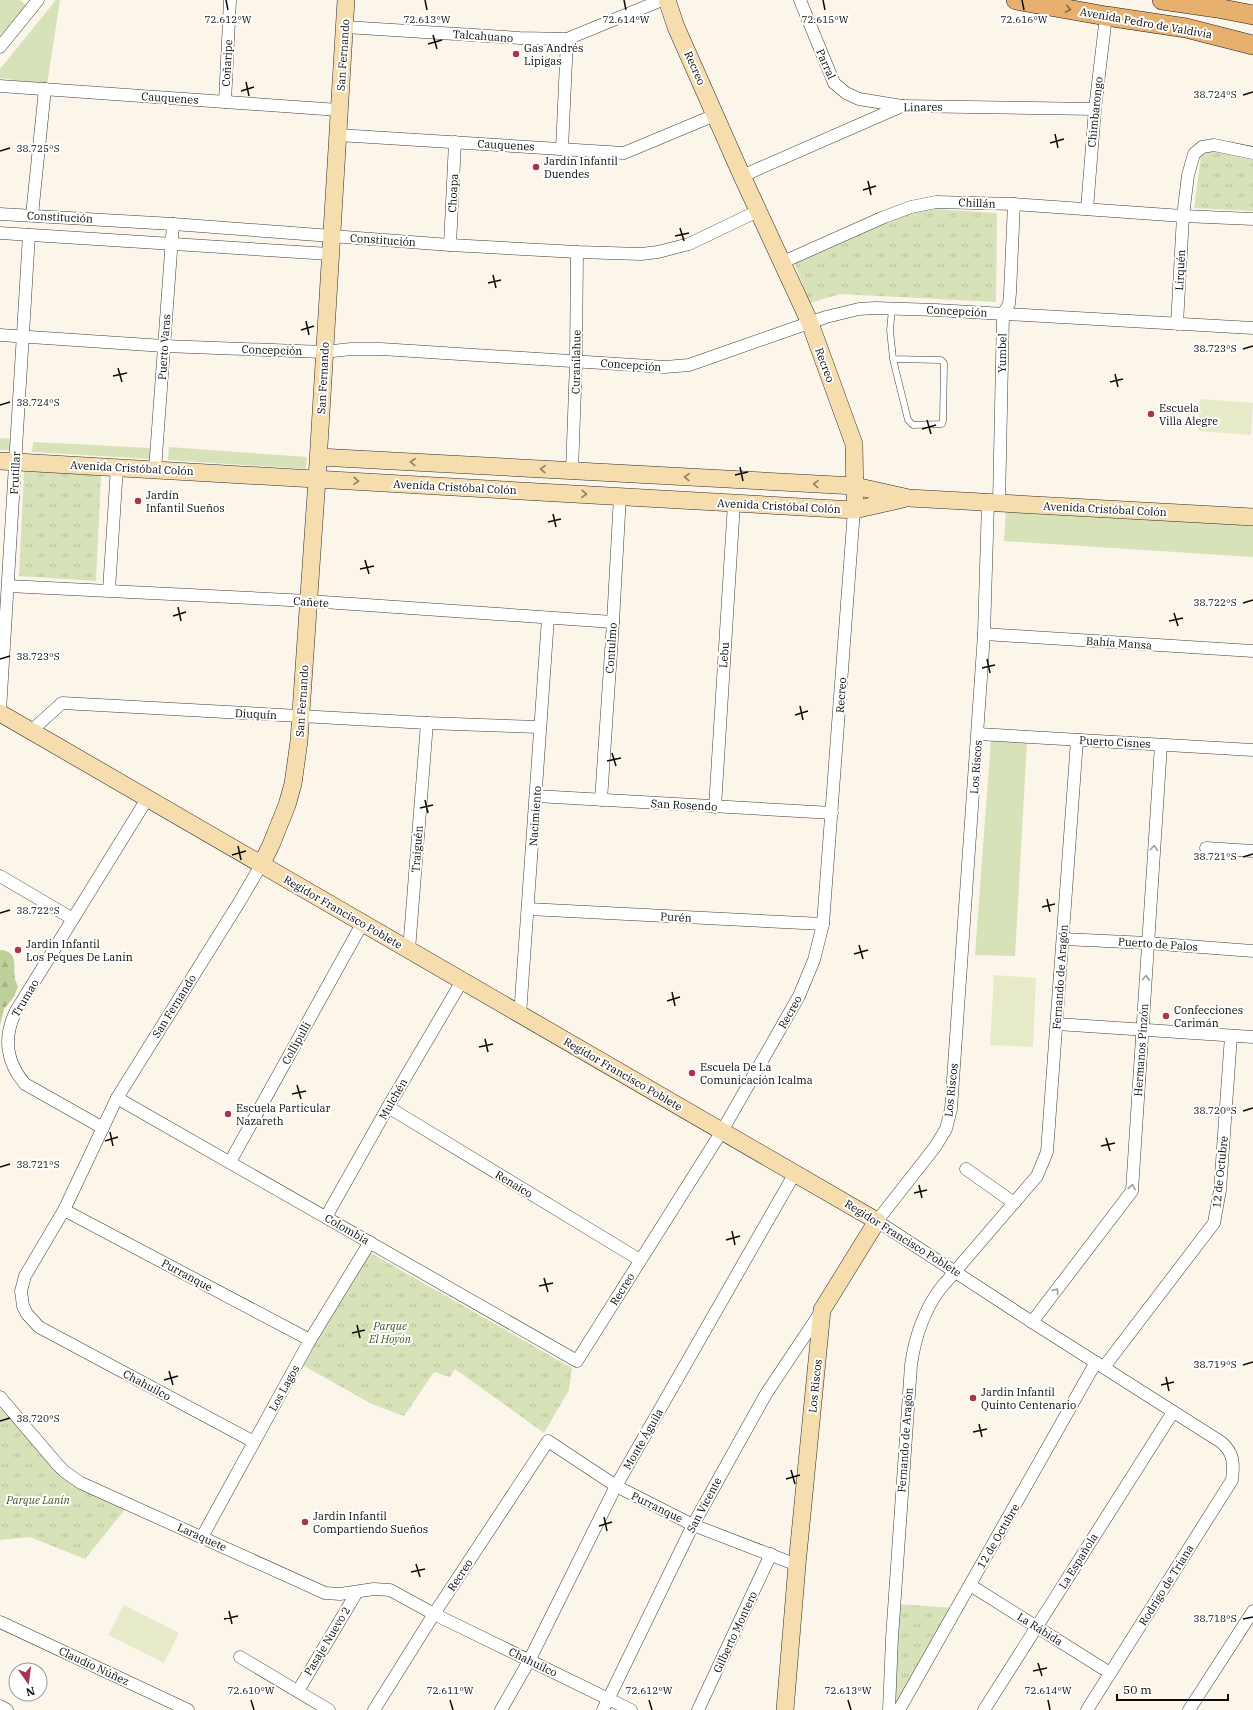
<svg xmlns="http://www.w3.org/2000/svg" width="1253" height="1710" font-family="'IBM Plex Serif',serif">
<defs>
<pattern id="forest-firs" width="22" height="20" patternUnits="userSpaceOnUse"><rect width="22" height="20" fill="#bed19a"/><path d="M5 1l3.5 6h-7zM16 11l3.5 6h-7z" fill="#a2b283"/></pattern>
<pattern id="park-tufts" width="24" height="20" patternUnits="userSpaceOnUse"><rect width="24" height="20" fill="#d7e2b9"/><path d="M3 7l-1-3M5 7V3M7 7l1-3M15 17l-1-3M17 17v-4M19 17l1-3" fill="none" stroke="#b7c19e"/></pattern>
</defs>
<rect width="100%" height="100%" fill="#fcf5ea"/>
<g fill="#d7e2b9">
<polygon points="0,0 20,0 26,5 0,36"/>
<polygon points="56,0 60,0 47,85 0,78 0,69"/>
<polygon points="0,438 16,439 15,451 0,450"/>
<polygon points="33,442 151,448 150,459 32,452"/>
<polygon points="169,447 307,457 306,469 168,460"/>
<polygon points="1006,508 1253,523 1253,557 1004,541"/>
<polygon points="991,739 1027,742 1015,956 975,955"/>
</g>
<path fill="url(#forest-firs)" d="M 0,950 C 19,951 13,967 15,978 C 15,981 17,983 18,987 L 13,998 L 4,1009 L 0,1025 Z"/>
<g fill="url(#park-tufts)">
<polygon points="1209,150 1253,160 1253,211 1194,208 1201,157"/>
<polygon points="918,208 997,213 996,302 840,294 810,303 793,260"/>
<polygon points="24,471 101,475 96,581 19,576"/>
<polygon points="369,1252 572,1368 569,1390 544,1433 455,1369 450,1377 434,1372 404,1416 372,1404 302,1365"/>
<polygon points="0,1408 47,1456 127,1507 85,1559 30,1537 0,1540"/>
<polygon points="896,1604 955,1608 899,1710 890,1710"/>
</g>
<g fill="#e6eac9">
<polygon points="1200,399 1253,403 1251,435 1198,431"/>
<polygon points="994,975 1036,978 1033,1047 990,1045"/>
<polygon points="124,1605 179,1633 164,1663 108,1635"/>
</g>
<g fill="none" stroke-linecap="round" stroke-linejoin="round">
<g stroke="#3d3d3d" stroke-width="7">
<polyline id="lane" points="892,309 890,330 893,359 908,420 913,425 942,424 943,421 944,363 941,360 893,359"/>
</g>
<g stroke="#3d3d3d" stroke-width="13">
<g id="street">
<polyline points="800,0 834,83 846,93 859,99 902,106"/>
<polyline points="345,27 520,38 567,39 662,0"/>
<polyline points="0,47 38,0"/>
<polyline points="0,86 339,110"/>
<polyline points="225,102 230,0"/>
<polyline points="338,135 624,153 715,115"/>
<polyline points="562,149 567,39"/>
<polyline points="742,176 902,106 1095,109"/>
<polyline points="1087,209 1095,109 1106,16"/>
<polyline points="0,214 173,224 450,245 577,252 641,254 658,252 689,244 758,211"/>
<polyline points="32,215 45,89"/>
<polyline points="0,233 330,254"/>
<polyline points="450,245 455,142"/>
<polyline points="783,262 884,217 911,207 936,202 1014,204 1183,216 1253,219"/>
<polyline points="1177,324 1183,216 1188,175 1194,154 1202,147 1214,145 1253,153"/>
<polyline points="0,335 164,346 324,352 351,349 381,349 665,367 689,365 826,317 859,309 875,308 936,310 1253,328"/>
<polyline points="155,470 173,224"/>
<polyline points="572,471 576,361 577,252"/>
<path d="M 988,502 L 984,634 L 951,1109 L 946,1129 L 935,1147 L 877,1221 L 1032,1322 L 1221,1442 C 1234,1453 1234,1463 1232,1480 L 1087,1710"/>
<polyline points="999,503 1003,314 1009,304 1010,293 1014,204"/>
<polyline points="8,586 309,601 613,622"/>
<polyline points="109,590 117,467"/>
<polyline points="984,634 1253,651"/>
<polyline points="0,711 29,235"/>
<polyline points="31,731 62,703 427,723 539,727"/>
<polyline points="978,734 1253,750"/>
<polyline points="536,796 832,813"/>
<polyline points="601,800 613,622 620,496"/>
<polyline points="715,807 734,503"/>
<polyline points="1206,848 1253,851"/>
<polyline points="0,876 73,919"/>
<polyline points="528,909 823,924"/>
<polyline points="1063,939 1148,943 1253,951"/>
<polyline points="409,950 427,723"/>
<polyline points="520,1015 548,618"/>
<polyline points="1057,1024 1253,1037"/>
<polyline points="117,1098 577,1361 722,1131 799,996 814,960 823,924 854,510"/>
<polyline points="388,1107 640,1260"/>
<path d="M 103,1128 L 25,1084 C 6,1062 3,1037 16,1011 L 147,799"/>
<polyline points="230,1162 362,924"/>
<polyline points="966,1169 1014,1203"/>
<polyline points="64,1210 310,1340"/>
<polyline points="326,1217 388,1107 462,981"/>
<polyline points="1032,1322 1132,1191 1161,745"/>
<polyline points="1104,1367 1214,1223 1220,1190 1231,1036"/>
<polyline points="0,1397 57,1464 65,1472 81,1483 325,1593 340,1594 374,1589 390,1590 434,1614 631,1710"/>
<polyline points="254,1442 39,1327 27,1314 23,1306 21,1291 25,1276 64,1210 117,1098 240,901 261,865"/>
<polyline points="202,1537 310,1340 370,1242"/>
<polyline points="970,1585 1110,1673"/>
<polyline points="0,1622 188,1710"/>
<polyline points="240,1657 329,1710"/>
<polyline points="298,1691 357,1592"/>
<polyline points="0,1706 7,1710"/>
<polyline points="374,1710 434,1614 548,1441 616,1486 693,1525 797,1565"/>
<polyline points="501,1710 529,1661 616,1486 795,1173"/>
<polyline points="603,1710 693,1525 766,1394 820,1313"/>
<polyline points="698,1710 771,1554"/>
<path d="M 889,1710 L 892,1638 L 911,1365 C 915,1337 923,1312 940,1289 L 1037,1176 L 1047,1152 L 1077,740"/>
<polyline points="899,1710 1096,1362"/>
<polyline points="984,1710 1173,1412"/>
<polyline points="1189,1710 1253,1611"/>
</g>
</g>
<g stroke="#2c2c2c" stroke-width="18">
<g id="secondary">
<polyline points="667,0 676,27 742,176 810,323 854,444 855,498"/>
<polyline points="319,457 855,486 909,498 1253,517"/>
<polyline points="0,461 854,510 903,499"/>
<polyline points="0,713 877,1221 822,1310 797,1565 785,1710"/>
<polyline points="261,865 271,845 287,805 293,784 299,741 317,479 346,0"/>
</g>
</g>
<g stroke="#1b1b1b" stroke-width="20">
<g id="primary">
<polyline points="1016,0 1106,16 1186,28 1253,45"/>
<polyline points="1162,0 1217,8 1253,15"/>
</g>
</g>
<use href="#lane" stroke="#fff" stroke-width="6"/>
<use href="#street" stroke="#fff" stroke-width="12"/>
<use href="#secondary" stroke="#f5ddad" stroke-width="17"/>
<use href="#primary" stroke="#e7b06f" stroke-width="19"/>
</g>
<defs><path id="oneway-chevron" d="M-2-3.5L2.5 0L-2 3.5" fill="none" stroke-width="1.6" stroke-linecap="round" stroke-linejoin="round"/></defs>
<use stroke="#846542" href="#oneway-chevron" transform="translate(1068 9) rotate(10)"/>
<g stroke="#8b7e64">
<use href="#oneway-chevron" transform="translate(413 462) rotate(-177)"/>
<use href="#oneway-chevron" transform="translate(543 469) rotate(-177)"/>
<use href="#oneway-chevron" transform="translate(687 477) rotate(-177)"/>
<use href="#oneway-chevron" transform="translate(356 481) rotate(3)"/>
<use href="#oneway-chevron" transform="translate(816 484) rotate(-177)"/>
<use href="#oneway-chevron" transform="translate(584 494) rotate(3)"/>
</g>
<g stroke="#9d9d9d">
<use href="#oneway-chevron" transform="translate(1154 848) rotate(-86)"/>
<use href="#oneway-chevron" transform="translate(1146 978) rotate(-86)"/>
<use href="#oneway-chevron" transform="translate(1132 1187) rotate(-80)"/>
<use href="#oneway-chevron" transform="translate(1056 1291) rotate(-53)"/>
</g>
<path fill="none" stroke="#0a0a0a" stroke-width="1.5" d="M 226,0 L 228,10M 425,0 L 427,10M 624,0 L 626,10M 823,0 L 825,10M 1022,0 L 1024,10M 433,35 L 437,49M 428,44 L 442,40M 246,82 L 249,96M 241,91 L 254,87M 1243,95 L 1253,92M 1055,134 L 1058,148M 1050,143 L 1064,139M 0,151 L 10,148M 868,181 L 871,195M 863,190 L 876,186M 680,228 L 684,241M 675,236 L 689,233M 493,275 L 496,288M 488,283 L 501,280M 306,321 L 309,335M 301,330 L 314,326M 1243,349 L 1253,346M 118,368 L 122,382M 1115,374 L 1118,387M 113,376 L 127,373M 1110,382 L 1123,379M 0,405 L 10,402M 927,420 L 931,434M 922,429 L 936,425M 740,467 L 743,481M 735,475 L 748,472M 553,514 L 556,527M 548,522 L 561,519M 365,560 L 369,574M 360,569 L 374,566M 1243,603 L 1253,600M 178,607 L 181,621M 1174,613 L 1178,626M 173,616 L 186,612M 1169,621 L 1183,618M 0,659 L 10,656M 987,659 L 990,673M 982,668 L 995,665M 800,706 L 803,720M 795,715 L 808,711M 612,753 L 616,766M 607,761 L 621,758M 425,800 L 428,813M 420,808 L 433,805M 238,846 L 241,860M 232,855 L 246,851M 1243,857 L 1253,854M 1047,899 L 1050,912M 1042,907 L 1055,904M 0,913 L 10,910M 859,945 L 863,959M 854,954 L 868,950M 672,992 L 675,1006M 667,1001 L 680,997M 485,1039 L 488,1052M 479,1047 L 493,1044M 297,1085 L 301,1099M 292,1094 L 306,1091M 1243,1111 L 1253,1108M 110,1132 L 113,1146M 1106,1138 L 1110,1151M 105,1141 L 118,1137M 1101,1146 L 1115,1143M 0,1167 L 10,1164M 919,1185 L 922,1198M 914,1193 L 927,1190M 732,1231 L 735,1245M 726,1240 L 740,1236M 544,1278 L 548,1292M 539,1286 L 553,1283M 357,1325 L 360,1338M 352,1333 L 365,1330M 1243,1365 L 1253,1362M 169,1371 L 173,1385M 1166,1377 L 1169,1391M 164,1380 L 178,1376M 1161,1385 L 1174,1382M 0,1421 L 10,1418M 979,1424 L 982,1437M 973,1432 L 987,1429M 791,1470 L 795,1484M 786,1479 L 800,1475M 604,1517 L 607,1531M 599,1526 L 612,1522M 416,1564 L 420,1577M 411,1572 L 425,1569M 229,1611 L 232,1624M 224,1619 L 238,1616M 1243,1619 L 1253,1617M 1038,1663 L 1042,1676M 1033,1671 L 1047,1668M 251,1700 L 254,1710M 450,1700 L 453,1710M 649,1700 L 652,1710M 848,1700 L 851,1710M 1048,1700 L 1050,1710"/>
<g fill="#a83453" stroke="#fff" stroke-width="1.5">
<circle cx="516" cy="54" r="4"/>
<circle cx="536" cy="167" r="4"/>
<circle cx="1151" cy="414" r="4"/>
<circle cx="138" cy="501" r="4"/>
<circle cx="18" cy="950" r="4"/>
<circle cx="1166" cy="1016" r="4"/>
<circle cx="692" cy="1073" r="4"/>
<circle cx="228" cy="1114" r="4"/>
<circle cx="973" cy="1398" r="4"/>
<circle cx="305" cy="1522" r="4"/>
</g>
<g text-anchor="middle" dominant-baseline="central" stroke-width="4" stroke-linejoin="round" paint-order="stroke">
<g font-size="11" fill="#0a0a0a" stroke="#fff">
<text transform="translate(1146 23) rotate(10)">Avenida Pedro de Valdivia</text>
<text transform="translate(483 36) rotate(4)">Talcahuano</text>
<text transform="translate(343 55) rotate(-86)">San Fernando</text>
<text transform="translate(227 63) rotate(-87)">Coñaripe</text>
<text transform="translate(826 64) rotate(66)">Parral</text>
<text transform="translate(695 68) rotate(66)">Recreo</text>
<text transform="translate(170 98) rotate(4)">Cauquenes</text>
<text transform="translate(923 107) rotate(-1)">Linares</text>
<text transform="translate(1095 112) rotate(-84)">Chimbarongo</text>
<text transform="translate(506 145) rotate(3)">Cauquenes</text>
<text transform="translate(453 193) rotate(-87)">Choapa</text>
<text transform="translate(977 203) rotate(2)">Chillán</text>
<text transform="translate(60 217) rotate(3)">Constitución</text>
<text transform="translate(383 240) rotate(4)">Constitución</text>
<text transform="translate(1180 270) rotate(-87)">Lirquén</text>
<text transform="translate(957 311) rotate(3)">Concepción</text>
<text transform="translate(164 347) rotate(-86)">Puerto Varas</text>
<text transform="translate(272 350) rotate(2)">Concepción</text>
<text transform="translate(1002 353) rotate(-89)">Yumbel</text>
<text transform="translate(576 362) rotate(-89)">Curanilahue</text>
<text transform="translate(631 365) rotate(4)">Concepción</text>
<text transform="translate(825 365) rotate(70)">Recreo</text>
<text transform="translate(323 378) rotate(-87)">San Fernando</text>
<text transform="translate(132 468) rotate(3)">Avenida Cristóbal Colón</text>
<text transform="translate(15 473) rotate(-87)">Frutillar</text>
<text transform="translate(455 487) rotate(3)">Avenida Cristóbal Colón</text>
<text transform="translate(779 506) rotate(3)">Avenida Cristóbal Colón</text>
<text transform="translate(1105 509) rotate(3)">Avenida Cristóbal Colón</text>
<text transform="translate(311 602) rotate(4)">Cañete</text>
<text transform="translate(1119 643) rotate(4)">Bahía Mansa</text>
<text transform="translate(611 648) rotate(-86)">Contulmo</text>
<text transform="translate(724 655) rotate(-86)">Lebu</text>
<text transform="translate(841 695) rotate(-86)">Recreo</text>
<text transform="translate(302 701) rotate(-86)">San Fernando</text>
<text transform="translate(256 714) rotate(3)">Diuquín</text>
<text transform="translate(1115 742) rotate(3)">Puerto Cisnes</text>
<text transform="translate(976 767) rotate(-86)">Los Riscos</text>
<text transform="translate(684 805) rotate(3)">San Rosendo</text>
<text transform="translate(535 816) rotate(-86)">Nacimiento</text>
<text transform="translate(417 849) rotate(-86)">Traiguén</text>
<text transform="translate(343 912) rotate(30)">Regidor Francisco Poblete</text>
<text transform="translate(676 917) rotate(3)">Purén</text>
<text transform="translate(1158 944) rotate(4)">Puerto de Palos</text>
<text transform="translate(1060 977) rotate(-86)">Fernando de Aragón</text>
<text transform="translate(25 998) rotate(-59)">Trumao</text>
<text transform="translate(174 1006) rotate(-58)">San Fernando</text>
<text transform="translate(790 1012) rotate(-61)">Recreo</text>
<text transform="translate(296 1043) rotate(-61)">Collipulli</text>
<text transform="translate(1141 1050) rotate(-86)">Hermanos Pinzón</text>
<text transform="translate(623 1074) rotate(30)">Regidor Francisco Poblete</text>
<text transform="translate(951 1090) rotate(-84)">Los Riscos</text>
<text transform="translate(393 1099) rotate(-60)">Mulchén</text>
<text transform="translate(1220 1172) rotate(-84)">12 de Octubre</text>
<text transform="translate(514 1184) rotate(31)">Renaico</text>
<text transform="translate(347 1229) rotate(30)">Colombia</text>
<text transform="translate(903 1238) rotate(32)">Regidor Francisco Poblete</text>
<text transform="translate(187 1275) rotate(28)">Purranque</text>
<text transform="translate(622 1289) rotate(-58)">Recreo</text>
<text transform="translate(147 1385) rotate(28)">Chahuilco</text>
<text transform="translate(815 1386) rotate(-84)">Los Riscos</text>
<text transform="translate(284 1388) rotate(-61)">Los Lagos</text>
<text transform="translate(643 1439) rotate(-60)">Monte Águila</text>
<text transform="translate(905 1440) rotate(-86)">Fernando de Aragón</text>
<text transform="translate(704 1505) rotate(-62)">San Vicente</text>
<text transform="translate(657 1507) rotate(26)">Purranque</text>
<text transform="translate(998 1536) rotate(-60)">12 de Octubre</text>
<text transform="translate(202 1537) rotate(24)">Laraquete</text>
<text transform="translate(1078 1561) rotate(-58)">La Española</text>
<text transform="translate(460 1575) rotate(-57)">Recreo</text>
<text transform="translate(1166 1585) rotate(-58)">Rodrigo de Triana</text>
<text transform="translate(1040 1629) rotate(32)">La Rábida</text>
<text transform="translate(735 1632) rotate(-65)">Gilberto Montero</text>
<text transform="translate(327 1641) rotate(-59)">Pasaje Nuevo 2</text>
<text transform="translate(533 1662) rotate(26)">Chahuilco</text>
<text transform="translate(94 1666) rotate(25)">Claudio Núñez</text>
</g>
<g font-size="11" fill="#0a0a0a" stroke="#fff" text-anchor="start">
<text x="524" y="48">Gas Andrés<tspan x="524" dy="13">Lipigas</tspan></text>
<text x="544" y="161">Jardín Infantil<tspan x="544" dy="13">Duendes</tspan></text>
<text x="1159" y="408">Escuela<tspan x="1159" dy="13">Villa Alegre</tspan></text>
<text x="146" y="495">Jardín<tspan x="146" dy="13">Infantil Sueños</tspan></text>
<text x="26" y="944">Jardin Infantil<tspan x="26" dy="13">Los Peques De Lanin</tspan></text>
<text x="1174" y="1010">Confecciones<tspan x="1174" dy="13">Carimán</tspan></text>
<text x="700" y="1067">Escuela De La<tspan x="700" dy="13">Comunicación Icalma</tspan></text>
<text x="236" y="1108">Escuela Particular<tspan x="236" dy="13">Nazareth</tspan></text>
<text x="981" y="1392">Jardin Infantil<tspan x="981" dy="13">Quinto Centenario</tspan></text>
<text x="313" y="1516">Jardin Infantil<tspan x="313" dy="13">Compartiendo Sueños</tspan></text>
</g>
<g font-size="11" font-style="italic" fill="#3a5924" stroke="#fff">
<text x="390" y="1326">Parque<tspan x="390" dy="13">El Hoyón</tspan></text>
<text x="38" y="1500">Parque Lanín</text>
</g>
</g>
<g font-size="10" text-anchor="middle" fill="#0a0a0a" stroke="#fff" stroke-width="4" stroke-linejoin="round" paint-order="stroke">
<text x="228" y="23">72.612°W</text>
<text x="427" y="23">72.613°W</text>
<text x="626" y="23">72.614°W</text>
<text x="825" y="23">72.615°W</text>
<text x="1024" y="23">72.616°W</text>
<text x="1215" y="98">38.724°S</text>
<text x="38" y="152">38.725°S</text>
<text x="1215" y="352">38.723°S</text>
<text x="38" y="406">38.724°S</text>
<text x="1215" y="606">38.722°S</text>
<text x="38" y="660">38.723°S</text>
<text x="1215" y="860">38.721°S</text>
<text x="38" y="914">38.722°S</text>
<text x="1215" y="1114">38.720°S</text>
<text x="38" y="1168">38.721°S</text>
<text x="1215" y="1368">38.719°S</text>
<text x="38" y="1422">38.720°S</text>
<text x="1215" y="1622">38.718°S</text>
<text x="251" y="1694">72.610°W</text>
<text x="450" y="1694">72.611°W</text>
<text x="649" y="1694">72.612°W</text>
<text x="848" y="1694">72.613°W</text>
<text x="1048" y="1694">72.614°W</text>
</g>
<g transform="translate(28 1682) rotate(166)"><circle r="19" fill="#ffffff" stroke="#9d9d9d"/>
<path d="M0-3L7 15L0 10L-7 15Z" fill="#a83453"/>
<text y="-6" font-size="11" font-weight="bold" text-anchor="middle" fill="#0a0a0a">N</text>
</g>
<path d="M1117 1694v6h111v-6" fill="none" stroke="#0a0a0a" stroke-width="2"/>
<text x="1123" y="1694" font-size="12" fill="#0a0a0a" stroke="#ffffff" stroke-width="3" paint-order="stroke">50 m</text>
</svg>
